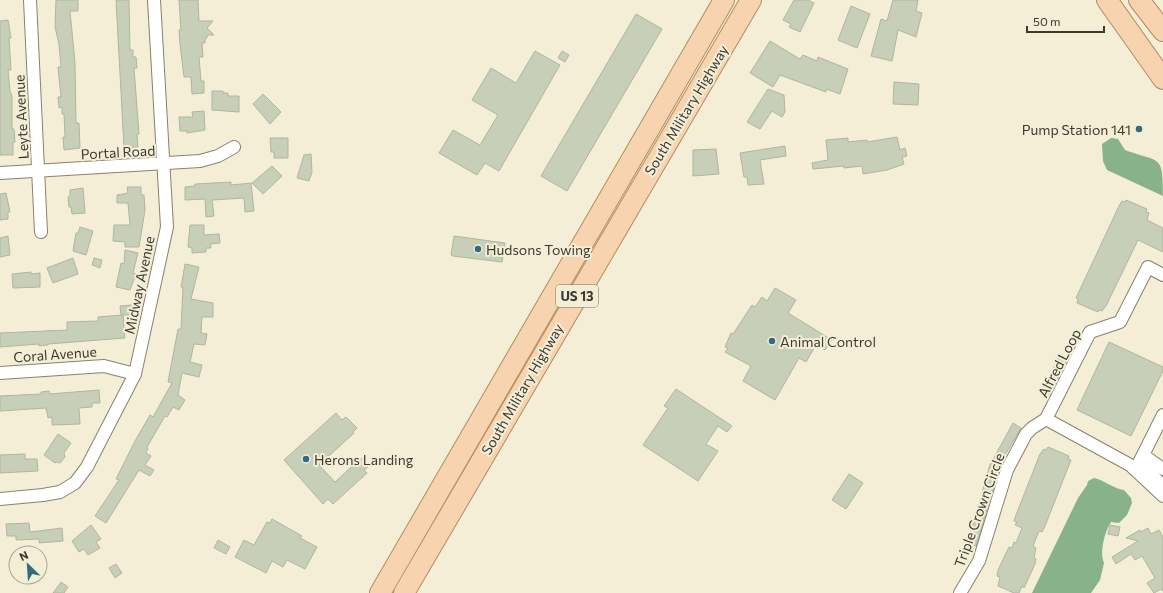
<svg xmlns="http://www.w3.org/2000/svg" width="1163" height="593" font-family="Commissioner,sans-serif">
<rect width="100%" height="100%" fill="#f4eed7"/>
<g fill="#87b28a">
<path d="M 1111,138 L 1118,139 L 1125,150 C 1160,163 1163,153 1163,196 L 1107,170 L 1103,161 L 1102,144 Z"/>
<path d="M 1094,478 C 1104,480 1114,489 1124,490 L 1131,498 L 1132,503 L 1127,515 L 1119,523 L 1111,522 C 1105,531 1099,552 1104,563 L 1100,580 L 1091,593 L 1032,593 L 1078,498 L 1087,485 L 1088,481 Z"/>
</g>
<g fill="#c8cfb9" stroke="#afb6a0">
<polygon points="56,0 78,0 78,11 70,11 75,63 76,123 79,123 80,148 64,150 63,137 65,137 64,114 62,114 62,107 59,108 58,97 61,97 58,67 61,67 59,44 55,27"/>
<polygon points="116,0 129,0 130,50 133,50 133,57 136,57 137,68 134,68 139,134 137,134 138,147 124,148"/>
<polygon points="179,0 198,0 199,21 213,21 207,28 214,35 207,35 207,38 205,39 205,43 202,43 203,57 199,57 201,81 204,81 204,93 192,94 191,77 184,77 180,44 179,30 181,30"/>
<polygon points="794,0 808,0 814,3 800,32 789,27 791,24 783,20"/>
<polygon points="893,0 918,0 916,11 922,13 916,37 898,30 892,61 871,56 881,19 887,21"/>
<polygon points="851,6 870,14 857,48 838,40"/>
<polygon points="636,14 662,29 567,191 541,176"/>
<polygon points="8,20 11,38 9,38 11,70 8,70 10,91 12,96 12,129 14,129 15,142 13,142 13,155 0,155 0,21"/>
<polygon points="770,41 800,59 803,55 817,61 818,57 848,69 840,94 826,89 826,92 780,75 773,87 750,73"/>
<polygon points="535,51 560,65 499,171 485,163 477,175 439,153 453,130 480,145 498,115 472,100 491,68 516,83"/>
<polygon points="562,51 569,55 565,62 558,58"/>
<polygon points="894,82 919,84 918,105 893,104"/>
<polygon points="768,89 784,95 785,112 782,117 772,111 760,129 747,122"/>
<polygon points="212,91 223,91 223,93 228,93 228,96 239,96 239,112 212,110"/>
<polygon points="263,94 281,112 270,124 253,104"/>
<polygon points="204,111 205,130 187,133 187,131 180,131 179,117 193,117 192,112"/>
<polygon points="897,137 900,150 905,148 907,156 902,157 904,164 887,170 863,174 862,166 844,168 844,166 813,169 812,163 828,160 826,140 848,138 848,142 867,140 867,142"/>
<polygon points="270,138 288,138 288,158 274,158 274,152 271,152"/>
<polygon points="785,146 786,156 760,160 764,184 748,185 747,177 744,177 740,153"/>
<polygon points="716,149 719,174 693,176 693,150"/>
<polygon points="311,154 312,172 309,181 297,178 304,155"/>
<polygon points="272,166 282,176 263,194 252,183"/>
<polygon points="231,182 231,185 251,183 254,211 245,212 244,198 212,200 214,216 206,217 205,199 185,200 185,187 195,186 195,184"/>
<polygon points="127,187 141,187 141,195 144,195 145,210 139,247 125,247 125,242 113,241 114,225 130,225 128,203 117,203 117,195 128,193"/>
<polygon points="83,188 85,213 72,214 71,207 69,207 68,197 70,196 70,190"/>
<polygon points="6,193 10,212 8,212 8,219 0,220 0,194"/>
<polygon points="1126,200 1147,209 1146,212 1149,213 1147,220 1163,228 1163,252 1138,240 1106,306 1102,311 1099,310 1098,312 1077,303 1078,299 1076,298 1119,206 1122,201 1125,202"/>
<polygon points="190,225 204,225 204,235 219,234 220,243 210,244 211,248 206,248 206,252 192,253 192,248 188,247"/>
<polygon points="80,227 93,231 86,255 73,251 76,233 78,233"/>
<polygon points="8,236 10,255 0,257 0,238"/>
<polygon points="454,236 505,243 502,262 453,256 451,255"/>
<polygon points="125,250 138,253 133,273 136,274 130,290 116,287 121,263 124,264"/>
<polygon points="73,258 78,274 53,283 47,268"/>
<polygon points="94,258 102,260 100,268 92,265"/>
<polygon points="185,264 199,267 191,299 213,303 213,317 202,317 201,333 207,334 205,345 194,344 190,362 202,365 199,377 182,373 178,395 185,400 179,410 173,407 167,417 165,416 147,447 148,448 146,453 151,456 145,465 154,470 150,476 139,470 106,523 95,516 119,480 116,479 135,441 150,415 153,417 172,383 168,382 178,329 181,329 183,287 181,287"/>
<polygon points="31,272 31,274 40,273 40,287 13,288 12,274"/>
<polygon points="775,288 796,300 788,313 832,340 825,350 816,345 806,362 799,358 775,400 743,381 751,366 725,352 728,348 725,347 731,333 733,334 752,305 755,307 762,297 767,301"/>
<polygon points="132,305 132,315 121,315 120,306"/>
<polygon points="123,315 125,338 48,344 48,345 39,346 39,344 0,347 0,333 67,330 67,322 98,321 98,317"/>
<polygon points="1109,342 1163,367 1163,371 1131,436 1077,410"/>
<polygon points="1059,356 1067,360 1050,394 1043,390"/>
<polygon points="676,389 732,426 727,432 718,426 706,444 718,451 698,481 643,445 668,408 664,406"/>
<polygon points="99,390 100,403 92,403 92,407 79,408 80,424 52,425 52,417 48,418 46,408 0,411 0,396 41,394 41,392 49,391 50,394"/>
<polygon points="336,413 342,420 346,417 357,428 353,432 354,433 319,465 335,482 361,458 368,467 364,470 367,473 333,504 328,499 323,504 284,460"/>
<polygon points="1013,423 1021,428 1002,460 976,546 967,544 990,465"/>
<polygon points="58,434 71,443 64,453 65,457 60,463 56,462 55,463 44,455"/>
<polygon points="1048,447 1069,456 1068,459 1071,460 1045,526 1042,532 1039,531 1033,546 1036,548 1034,558 1036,559 1035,564 1024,588 1022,586 1019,593 1014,593 998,586 1000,577 997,576 998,570 1009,547 1012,548 1014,542 1016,543 1022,528 1015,525 1017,522 1014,521 1016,515 1040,454 1044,449 1046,450"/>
<polygon points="25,454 25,459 37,459 38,471 0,473 0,455"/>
<polygon points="849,474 863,483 846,509 832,500"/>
<polygon points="272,519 302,536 300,538 317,547 305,569 287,560 283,567 272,561 266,573 235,557 244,540 254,545 267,522 270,523"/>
<polygon points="29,523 30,532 62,528 63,541 39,543 39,539 16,540 16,536 7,536 6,524"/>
<polygon points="91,525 101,539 96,542 100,548 88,555 84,549 79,552 72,541"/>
<polygon points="1110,525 1120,527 1118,536 1108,534"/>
<polygon points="1148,528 1151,534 1159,530 1163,537 1163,591 1161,589 1154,593 1147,583 1155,578 1142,556 1135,560 1131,554 1116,564 1112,557 1138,541 1126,538 1140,530 1141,532"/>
<polygon points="218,540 230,547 226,554 214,548"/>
<polygon points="116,564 122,573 115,578 109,568"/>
<polygon points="61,582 68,587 64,593 53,593"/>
</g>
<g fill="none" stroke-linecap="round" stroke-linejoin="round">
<g stroke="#88826e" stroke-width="14">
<g id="street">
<polyline points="30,0 41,232"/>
<polyline points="0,173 200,161 218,156 234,147"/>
<polyline points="0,373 104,366 135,374"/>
<polyline points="1046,419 1090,332 1120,322 1148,267 1163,275"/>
<polyline points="1143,455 1163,469"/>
<polyline points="1139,463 1160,483 1163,492"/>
<polyline points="1134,469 1139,463 1163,415"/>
<polyline points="0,499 43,495 60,492 75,483 87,467 135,374 167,227 154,0"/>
<polyline points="960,593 979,561 1007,470 1026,434 1032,428 1046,419 1130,465 1163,496"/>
</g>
</g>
<g stroke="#b28c60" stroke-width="22">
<g id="primary">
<polyline points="1107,0 1163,79"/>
<polyline points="1139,0 1163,31"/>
<polyline points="380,593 724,0"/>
<polyline points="404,593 751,0"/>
</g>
</g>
<use href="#street" stroke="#fff" stroke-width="12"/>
<use href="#primary" stroke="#f7d4af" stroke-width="20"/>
</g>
<g fill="#2f6c82" stroke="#f4eed7" stroke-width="1.5">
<circle cx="1139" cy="129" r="4"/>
<circle cx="478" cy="249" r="4"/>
<circle cx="772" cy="341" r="4"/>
<circle cx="306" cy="459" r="4"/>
</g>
<g text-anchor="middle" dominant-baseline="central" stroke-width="4" stroke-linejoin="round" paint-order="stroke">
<rect fill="#f4eed7" stroke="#737063" stroke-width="1" x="556" y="285" width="42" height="22" rx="3"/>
<g font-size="13" font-weight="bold" fill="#3c3a31">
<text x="577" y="296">US 13</text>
</g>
<g font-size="14" fill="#3c3a31" stroke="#f4eed7">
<text transform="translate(686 110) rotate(-59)">South Military Highway</text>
<text transform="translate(21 117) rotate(-93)">Leyte Avenue</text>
<text transform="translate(118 152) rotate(-3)">Portal Road</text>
<text transform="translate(139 285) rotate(-78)">Midway Avenue</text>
<text transform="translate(55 354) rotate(-4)">Coral Avenue</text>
<text transform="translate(1059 363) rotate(-62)">Alfred Loop</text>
<text transform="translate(522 389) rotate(-60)">South Military Highway</text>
<text transform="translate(979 510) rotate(-70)">Triple Crown Circle</text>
</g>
<g font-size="14" fill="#3c3a31" stroke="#f4eed7" text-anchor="start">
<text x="1131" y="129" text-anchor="end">Pump Station 141</text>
<text x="486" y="249">Hudsons Towing</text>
<text x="780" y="341">Animal Control</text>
<text x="314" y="459">Herons Landing</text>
</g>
</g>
<g transform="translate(28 565) rotate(335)"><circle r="19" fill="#f4eed7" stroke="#aaa695"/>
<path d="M0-3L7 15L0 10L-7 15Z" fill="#2f6c82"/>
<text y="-6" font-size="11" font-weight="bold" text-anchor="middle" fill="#3c3a31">N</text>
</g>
<path d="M1027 26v6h77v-6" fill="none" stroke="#3c3a31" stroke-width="2"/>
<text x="1033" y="26" font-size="12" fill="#3c3a31" stroke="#f4eed7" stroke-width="3" paint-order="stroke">50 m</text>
</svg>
